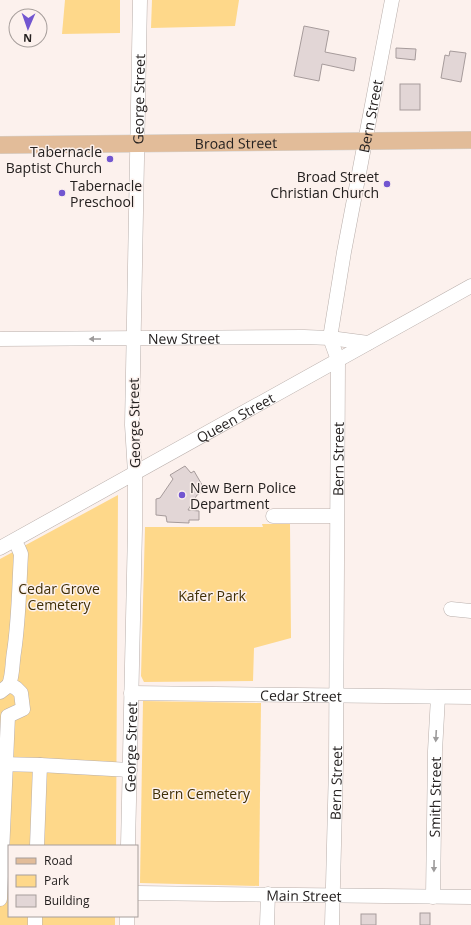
<svg xmlns="http://www.w3.org/2000/svg" width="471" height="925" font-family="'Open Sans',sans-serif">
<rect width="100%" height="100%" fill="#fcf1ed"/>
<g fill="#fed88a">
<polygon points="65,0 120,0 120,33 62,34"/>
<polygon points="152,0 239,0 235,26 151,28"/>
<polygon points="118,495 116,846 9,846 9,916 115,916 115,925 0,925 0,559"/>
<polygon points="262,524 290,524 291,638 254,648 253,681 144,682 141,676 145,527 263,527"/>
<polygon points="143,701 261,703 259,886 140,883"/>
</g>
<g fill="#e2d6d6" stroke="#a69b9b">
<polygon points="304,26 329,31 325,52 356,58 354,71 322,64 319,81 294,76"/>
<polygon points="396,48 416,49 415,60 396,58"/>
<polygon points="450,51 466,53 461,82 441,78 445,55 449,56"/>
<rect x="400" y="84" width="20" height="26"/>
<polygon points="185,466 191,473 194,471 205,490 197,495 188,510 199,511 199,520 189,520 189,523 167,522 166,516 156,515 156,499 160,498 173,479 170,475"/>
<rect x="420" y="913" width="10" height="12"/>
<rect x="361" y="914" width="15" height="11"/>
</g>
<g fill="none" stroke-linecap="round" stroke-linejoin="round">
<g stroke="#b9afab" stroke-width="15">
<g id="minor">
<path id="s1" d="M 0,339 L 304,337 L 330,338 L 368,343"/>
<polyline points="273,516 336,516"/>
<path id="s2" d="M 0,548 L 471,286"/>
<polyline points="451,609 471,611"/>
<path d="M 9,685 C 13,674 12,664 14,652 C 19,619 19,587 21,554 L 18,547"/>
<polyline points="0,692 9,685 16,688 21,693 23,709 8,716 0,899"/>
<path id="s3" d="M 131,693 L 471,697"/>
<polyline points="0,764 40,765"/>
<polyline points="37,846 40,765 130,770"/>
<path id="s4" d="M 128,846 L 135,529 L 135,473 L 132,425 L 140,0"/>
<path id="s5" d="M 137,893 L 471,897"/>
<path id="s6" d="M 433,897 L 435,751 L 438,697"/>
<polyline points="35,925 35,916"/>
<polyline points="127,925 127,916"/>
<polyline points="267,925 268,894"/>
<path id="s7" d="M 332,925 L 336,765 L 338,360 L 330,338 L 344,252 L 392,0"/>
</g>
</g>
<g stroke="#d3d3d2" stroke-width="18">
<g id="major">
<path id="s8" d="M 0,145 L 471,140"/>
</g>
</g>
<use href="#minor" stroke="#fff" stroke-width="14"/>
<use href="#major" stroke="#e2bc99" stroke-width="17"/>
</g>
<defs><path id="oneway-solid" d="M-6-.8H1V-3.2L6.5 0L1 3.2V.8H-6Z"/></defs>
<g fill="#9d9b9b">
<use href="#oneway-solid" transform="translate(95 339) rotate(180)"/>
<use href="#oneway-solid" transform="translate(436 736) rotate(93)"/>
<use href="#oneway-solid" transform="translate(434 866) rotate(91)"/>
</g>
<g fill="#7256d0" stroke="#fcf1ed" stroke-width="1.5">
<circle cx="110" cy="159" r="4"/>
<circle cx="387" cy="184" r="4"/>
<circle cx="62" cy="193" r="4"/>
<circle cx="182" cy="495" r="4"/>
</g>
<g text-anchor="middle" dominant-baseline="central" stroke-width="3" stroke-linejoin="round" paint-order="stroke">
<g font-size="14" fill="#252120" stroke="#fcf1ed">
<text stroke="none"><textPath href="#s4" startOffset="747">George Street</textPath></text>
<text stroke="none"><textPath href="#s7" startOffset="814">Bern Street</textPath></text>
<text stroke="none"><textPath href="#s8" startOffset="236">Broad Street</textPath></text>
<text stroke="none"><textPath href="#s1" startOffset="184">New Street</textPath></text>
<text stroke="none"><textPath href="#s2" startOffset="269">Queen Street</textPath></text>
<text transform="translate(134 423) rotate(-91)">George Street</text>
<text stroke="none"><textPath href="#s7" startOffset="466">Bern Street</textPath></text>
<text stroke="none"><textPath href="#s3" startOffset="170">Cedar Street</textPath></text>
<text stroke="none"><textPath href="#s4" startOffset="99">George Street</textPath></text>
<text stroke="none"><textPath href="#s7" startOffset="142">Bern Street</textPath></text>
<text stroke="none"><textPath href="#s6" startOffset="100">Smith Street</textPath></text>
<text stroke="none"><textPath href="#s5" startOffset="167">Main Street</textPath></text>
</g>
<g font-size="14" fill="#252120" stroke="#fcf1ed" text-anchor="end">
<text x="102" y="151">Tabernacle<tspan x="102" dy="16">Baptist Church</tspan></text>
<text x="379" y="176">Broad Street<tspan x="379" dy="16">Christian Church</tspan></text>
<text x="70" y="185" text-anchor="start">Tabernacle<tspan x="70" dy="16">Preschool</tspan></text>
<text x="190" y="487" text-anchor="start">New Bern Police<tspan x="190" dy="16">Department</tspan></text>
</g>
<g font-size="14" fill="#402f06" stroke="#fcf1ed">
<text x="59" y="588">Cedar Grove<tspan x="59" dy="16">Cemetery</tspan></text>
<text x="212" y="595">Kafer Park</text>
<text x="201" y="793">Bern Cemetery</text>
</g>
</g>
<rect x="8" y="845" width="130" height="72" fill="#fcf1ed" stroke="#a69e9b"/>
<rect x="16" y="858" width="20" height="6" fill="#e2bc99" stroke="#a69e9b"/>
<text x="44" y="865" font-size="12" fill="#252120">Road</text>
<rect x="16" y="875" width="20" height="12" fill="#fed88a" stroke="#a69e9b"/>
<text x="44" y="885" font-size="12" fill="#252120">Park</text>
<rect x="16" y="895" width="20" height="12" fill="#e2d6d6" stroke="#a69e9b"/>
<text x="44" y="905" font-size="12" fill="#252120">Building</text>
<g transform="translate(28 28) rotate(182)"><circle r="19" fill="#fcf1ed" stroke="#a69e9b"/>
<path d="M0-3L7 15L0 10L-7 15Z" fill="#7256d0"/>
<text y="-6" font-size="11" font-weight="bold" text-anchor="middle" fill="#252120">N</text>
</g>
</svg>
